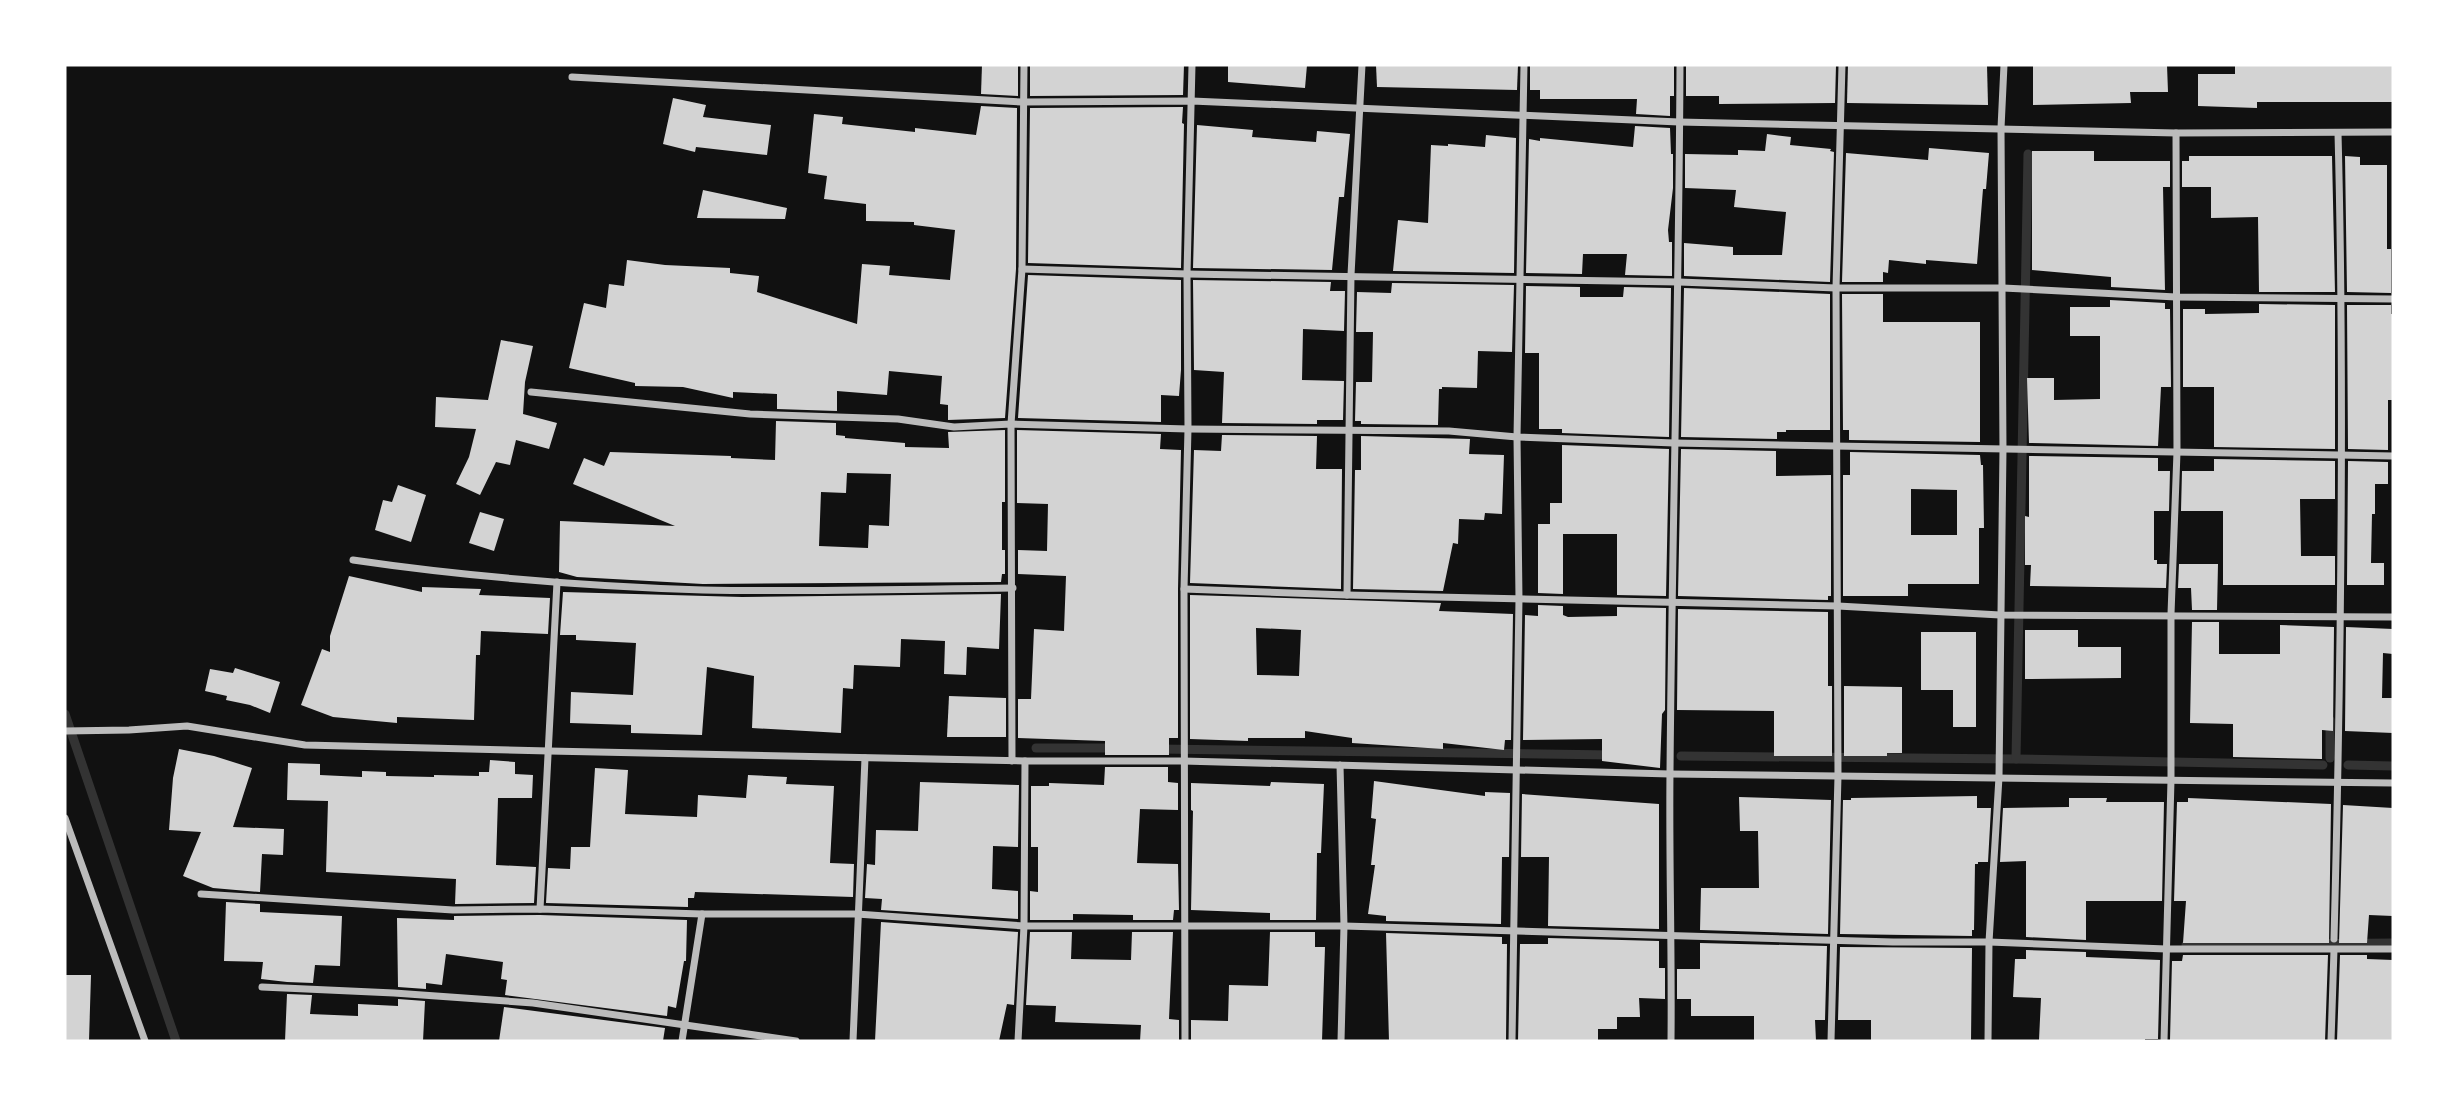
<svg xmlns="http://www.w3.org/2000/svg" width="2458" height="1106" font-family="'Alegreya Sans',sans-serif">
<rect width="100%" height="100%" fill="#111"/>
<g fill="none" stroke-linecap="round" stroke-linejoin="round">
<g stroke="#333" stroke-width="9">
<polyline points="65,714 176,1041"/>
<polyline points="2330,720 2330,758"/>
<polyline points="1036,748 1116,748"/>
<polyline points="1158,749 1613,755"/>
<polyline points="1681,756 2016,759 2323,765"/>
<polyline points="2016,759 2028,154"/>
<polyline points="2348,765 2393,766"/>
<polyline points="2186,945 2393,943"/>
</g>
</g>
<g fill="#d3d3d3" fill-rule="evenodd">
<polygon points="982,65 1018,65 1018,96 981,94"/>
<polygon points="1030,65 1184,65 1183,95 1030,96"/>
<polygon points="1228,65 1307,65 1305,88 1228,82"/>
<polygon points="1376,65 1518,65 1517,90 1377,87"/>
<polygon points="1530,65 1674,65 1674,96 1670,96 1670,116 1636,114 1637,99 1540,99 1540,90 1530,90"/>
<polygon points="1686,65 1836,65 1835,103 1719,104 1719,96 1686,96"/>
<polygon points="1848,65 1987,65 1988,105 1847,103"/>
<polygon points="2033,65 2167,65 2168,92 2130,92 2131,103 2033,105"/>
<polygon points="2235,65 2393,65 2393,102 2257,102 2257,108 2198,106 2198,74 2235,74"/>
<polygon points="673,98 706,105 703,117 771,125 767,155 696,147 695,152 663,144"/>
<polygon points="981,106 1017,108 1016,269 1005,418 948,420 948,405 940,404 942,376 889,371 887,395 837,391 837,411 777,409 777,394 733,392 733,398 683,387 635,386 635,383 569,368 584,303 606,308 609,284 624,286 627,260 665,265 730,268 730,273 759,276 757,292 857,324 862,264 890,266 889,275 950,280 955,230 914,225 914,222 866,221 866,204 824,199 827,176 808,173 814,114 843,117 842,124 915,132 915,128 976,135"/>
<polygon points="1183,107 1182,123 1184,124 1181,268 1028,263 1030,108"/>
<polygon points="1197,125 1253,130 1252,137 1316,142 1317,131 1350,134 1344,197 1339,197 1332,270 1193,268"/>
<polygon points="1635,126 1670,128 1671,154 1673,154 1673,188 1668,230 1669,242 1672,242 1672,276 1625,275 1627,254 1583,254 1582,274 1526,273 1529,139 1540,141 1540,138 1633,147"/>
<polygon points="1767,134 1791,137 1790,145 1831,149 1830,151 1834,152 1830,282 1684,276 1684,243 1733,247 1733,255 1782,255 1786,212 1734,207 1736,190 1685,188 1685,154 1738,155 1738,150 1765,151"/>
<polygon points="1486,135 1516,138 1514,273 1393,271 1398,220 1428,223 1431,145 1448,146 1448,144 1485,147"/>
<polygon points="1929,148 1989,153 1986,189 1983,189 1977,264 1926,260 1926,264 1889,260 1888,273 1883,272 1883,282 1842,282 1846,153 1928,160"/>
<polygon points="2032,151 2094,151 2094,161 2170,161 2170,187 2163,187 2165,290 2111,287 2111,277 2032,270"/>
<polygon points="2189,156 2332,156 2335,292 2259,292 2258,217 2211,218 2211,187 2182,187 2182,161 2189,161"/>
<polygon points="2345,156 2360,157 2360,165 2387,165 2387,249 2391,249 2391,293 2347,292"/>
<polygon points="703,190 787,208 785,219 697,218"/>
<polygon points="1028,275 1181,280 1181,370 1179,396 1161,395 1161,422 1018,418"/>
<polygon points="1193,280 1331,282 1330,291 1345,291 1344,331 1303,329 1302,380 1344,381 1343,420 1317,420 1317,424 1222,423 1224,372 1194,370"/>
<polygon points="1392,283 1514,285 1512,352 1478,351 1477,388 1442,387 1442,389 1439,389 1438,425 1361,424 1361,421 1355,421 1356,382 1372,382 1373,332 1356,332 1357,292 1391,293"/>
<polygon points="1526,286 1580,287 1580,297 1623,297 1624,287 1671,288 1669,437 1562,433 1562,429 1539,429 1539,353 1525,353"/>
<polygon points="1684,288 1830,294 1830,430 1786,430 1786,432 1777,432 1777,439 1681,437"/>
<polygon points="1842,294 1883,294 1883,322 1980,322 1980,442 1849,440 1849,430 1843,430"/>
<polygon points="2110,300 2165,303 2165,309 2170,309 2171,387 2161,387 2158,446 2029,443 2027,378 2054,378 2054,400 2100,399 2100,336 2070,336 2070,307 2110,307"/>
<polygon points="2259,304 2335,305 2335,449 2214,447 2214,387 2183,387 2183,309 2205,309 2205,314 2259,313"/>
<polygon points="2347,305 2391,305 2391,314 2393,314 2393,400 2388,400 2388,450 2348,449"/>
<polygon points="501,340 533,346 525,382 523,414 557,423 549,449 516,440 510,465 496,462 480,495 456,484 469,457 476,429 435,427 436,397 488,400"/>
<path d="M 776,421 L 836,423 L 836,435 L 845,436 L 845,438 L 905,443 L 905,447 L 949,448 L 948,432 L 1005,430 L 1005,502 L 1002,502 L 1002,550 L 1005,550 L 1005,574 L 1002,574 L 1001,582 L 703,584 L 577,577 L 559,572 L 560,521 L 675,526 L 573,484 L 584,458 L 604,466 L 610,452 L 731,456 L 731,458 L 775,460 ZM 847,473 L 891,474 L 889,526 L 869,525 L 868,548 L 819,546 L 821,492 L 846,493 Z"/>
<polygon points="1017,430 1161,434 1160,449 1181,450 1178,589 1178,738 1169,738 1169,755 1105,755 1105,741 1018,738 1018,699 1031,699 1034,629 1064,631 1066,576 1018,574 1018,550 1047,551 1048,504 1017,503"/>
<polygon points="1222,435 1317,436 1316,469 1342,469 1341,589 1190,583 1194,450 1221,451"/>
<polygon points="1361,436 1470,439 1469,454 1504,455 1502,514 1485,513 1484,520 1459,519 1458,544 1453,543 1443,591 1353,589 1355,470 1361,470"/>
<polygon points="1562,445 1669,449 1666,596 1617,595 1617,534 1563,534 1563,594 1538,593 1538,524 1550,524 1550,503 1562,503"/>
<polygon points="1681,449 1776,451 1776,476 1831,475 1831,596 1828,596 1828,600 1678,596"/>
<path d="M 1850,452 L 1980,455 L 1981,465 L 1983,465 L 1984,528 L 1979,528 L 1979,584 L 1908,584 L 1908,596 L 1843,596 L 1843,475 L 1850,475 ZM 1911,489 L 1957,490 L 1957,535 L 1911,535 Z"/>
<polygon points="2029,456 2158,458 2158,471 2170,471 2169,511 2154,511 2154,560 2157,560 2157,564 2167,564 2166,588 2030,586 2031,565 2025,565 2025,516 2029,517"/>
<polygon points="2214,459 2335,461 2335,499 2300,499 2301,556 2335,556 2335,585 2223,585 2223,511 2181,511 2182,471 2214,471"/>
<polygon points="2348,461 2388,462 2388,484 2375,484 2375,514 2372,514 2371,563 2384,563 2384,585 2347,585"/>
<polygon points="398,485 426,495 411,542 375,530 383,500 392,502"/>
<polygon points="480,512 504,519 494,551 469,543"/>
<polygon points="2179,564 2218,564 2217,610 2192,610 2191,588 2178,588"/>
<polygon points="349,576 422,592 422,587 481,589 479,595 550,598 548,634 481,631 480,655 476,655 474,720 397,717 397,723 333,717 301,705 322,649 330,652 330,636"/>
<polygon points="563,592 742,597 1001,594 999,649 967,647 966,675 944,674 945,641 901,639 900,667 854,665 853,689 843,688 841,733 752,728 754,676 707,667 702,735 631,733 631,725 570,723 571,692 633,695 636,643 576,640 576,635 560,635"/>
<path d="M 1190,595 L 1441,603 L 1439,611 L 1513,614 L 1511,740 L 1505,740 L 1504,750 L 1443,743 L 1443,749 L 1352,743 L 1352,738 L 1305,731 L 1305,738 L 1248,738 L 1248,741 L 1190,739 ZM 1256,628 L 1301,630 L 1299,676 L 1257,675 Z"/>
<polygon points="1538,605 1563,606 1563,615 1568,617 1617,616 1617,607 1666,608 1665,710 1662,714 1660,768 1602,761 1602,739 1523,740 1525,615 1538,616"/>
<polygon points="1678,609 1828,612 1828,686 1832,686 1832,756 1774,756 1774,711 1677,710"/>
<polygon points="2192,622 2219,622 2219,654 2280,654 2280,625 2334,627 2333,731 2322,730 2322,759 2233,757 2233,724 2190,723"/>
<polygon points="2346,627 2393,629 2393,654 2383,653 2382,698 2393,698 2393,733 2345,731"/>
<polygon points="2025,630 2078,630 2078,647 2121,647 2121,678 2025,679"/>
<polygon points="1921,632 1976,632 1976,727 1953,727 1953,690 1921,690"/>
<polygon points="235,668 280,682 270,713 250,705 226,700 227,696 205,691 210,669 233,673"/>
<polygon points="1844,686 1902,687 1902,753 1887,753 1887,756 1844,756"/>
<polygon points="949,696 1006,698 1006,737 947,737"/>
<polygon points="179,749 214,756 252,768 233,827 284,829 283,855 262,854 260,892 213,888 183,876 201,832 169,830 173,778"/>
<polygon points="490,760 515,762 515,774 533,775 532,798 498,798 496,865 536,867 534,903 455,904 456,879 326,872 328,801 287,800 288,763 320,764 320,775 362,777 362,771 386,772 386,776 434,777 434,775 479,776 479,772 489,772"/>
<polygon points="1105,767 1168,767 1168,782 1178,783 1178,810 1140,809 1137,863 1178,864 1179,910 1174,910 1173,920 1133,920 1133,915 1073,914 1073,920 1030,920 1030,891 1038,892 1038,847 1031,847 1031,786 1049,786 1049,783 1104,785"/>
<polygon points="595,768 628,770 625,814 697,817 698,795 746,798 748,775 787,777 786,784 834,786 830,863 854,864 853,897 695,892 694,898 688,898 688,907 546,903 548,868 570,869 571,847 590,847"/>
<polygon points="1374,781 1485,796 1485,792 1510,793 1509,857 1502,857 1501,924 1386,921 1386,916 1368,914 1375,865 1371,865 1376,819 1371,818"/>
<polygon points="920,782 1019,785 1018,847 993,846 992,889 1018,891 1018,919 881,910 882,899 865,898 867,864 875,865 876,830 918,831"/>
<polygon points="1271,782 1324,784 1321,853 1317,853 1316,920 1270,920 1270,913 1191,910 1193,811 1191,810 1191,783 1270,786"/>
<polygon points="1522,794 1659,804 1659,929 1548,926 1549,857 1521,857"/>
<polygon points="1977,796 1977,808 1991,808 1988,862 1978,862 1978,864 1975,864 1974,930 1972,930 1972,936 1840,934 1843,800 1851,800 1851,798"/>
<polygon points="1739,797 1831,800 1828,934 1700,930 1701,888 1759,888 1758,831 1740,831"/>
<polygon points="2069,798 2107,798 2106,802 2164,802 2162,901 2086,901 2086,940 2026,937 2026,861 2000,862 2003,808 2069,807"/>
<polygon points="2188,798 2331,804 2329,943 2183,943 2186,901 2174,901 2177,802 2188,802"/>
<polygon points="2343,805 2393,808 2393,916 2369,915 2367,943 2339,943"/>
<polygon points="226,902 260,904 260,912 342,916 340,966 315,965 313,983 287,982 261,979 263,962 224,961"/>
<polygon points="540,915 687,920 686,961 684,961 676,1008 668,1006 667,1016 505,995 507,980 501,979 503,962 446,954 442,985 426,983 426,989 398,987 397,918 454,920 454,916"/>
<polygon points="881,922 1018,932 1014,1005 1007,1004 999,1041 875,1041"/>
<polygon points="1030,932 1072,932 1071,959 1131,960 1132,932 1173,932 1169,1019 1179,1020 1179,1041 1140,1041 1141,1025 1055,1022 1056,1006 1026,1005"/>
<polygon points="1270,932 1315,932 1315,947 1325,947 1322,1041 1191,1041 1191,1020 1228,1021 1229,985 1268,986"/>
<polygon points="1386,933 1502,937 1502,944 1507,944 1506,1041 1389,1041"/>
<polygon points="1548,938 1659,941 1659,968 1665,968 1665,999 1639,998 1640,1017 1617,1017 1617,1029 1598,1029 1598,1041 1518,1041 1520,944 1548,944"/>
<polygon points="1700,943 1827,946 1825,1020 1815,1020 1816,1041 1754,1041 1754,1016 1691,1016 1691,999 1677,999 1677,969 1700,969"/>
<polygon points="1840,947 1972,948 1971,1041 1871,1041 1871,1020 1838,1020"/>
<polygon points="2026,950 2086,952 2086,957 2160,960 2158,1039 2145,1039 2145,1041 2039,1040 2041,998 2013,997 2015,959 2026,959"/>
<polygon points="2183,955 2328,955 2325,1041 2170,1040 2172,961 2182,961"/>
<polygon points="2340,955 2367,955 2367,959 2393,960 2393,1041 2337,1041"/>
<polygon points="65,975 91,975 89,1041 65,1041"/>
<polygon points="287,994 312,995 310,1014 358,1016 358,1004 398,1006 398,999 425,1001 423,1041 285,1041"/>
<polygon points="504,1007 665,1028 663,1041 499,1041"/>
</g>
<g fill="none" stroke-linecap="round" stroke-linejoin="round">
<g stroke="#bcbcbc" stroke-width="7">
<polyline points="572,77 1022,102 1192,101 1679,122 2176,133 2393,132"/>
<polyline points="1022,269 1187,274 1679,282 1836,288 2003,288 2176,297 2393,299"/>
<polyline points="531,392 750,414 898,419 954,427 1011,424 1188,429 1449,431 1517,437 1674,443 2393,456"/>
<path d="M 353,560 C 469,577 586,586 703,590 C 806,592 910,589 1013,588"/>
<polyline points="1184,589 1347,595 1838,606 2000,615 2393,617"/>
<polyline points="1347,595 1351,275 1362,65"/>
<polyline points="65,731 129,730 187,726 305,745 549,751 1025,761 1183,761 1670,774 2393,783"/>
<polyline points="1012,761 1011,424 1022,269 1024,65"/>
<polyline points="1340,765 1344,926 1341,1041"/>
<polyline points="65,818 145,1041"/>
<polyline points="201,894 453,910 540,909 702,914 857,914 1024,926 1344,926 1893,942 1989,942 2166,949 2393,949"/>
<polyline points="540,909 557,582"/>
<path d="M 2334,939 C 2341,671 2345,401 2338,133"/>
<polyline points="262,987 394,993 533,1003 796,1041"/>
<polyline points="682,1041 702,914"/>
<polyline points="853,1041 865,758"/>
<polyline points="1018,1041 1024,926 1025,761"/>
<polyline points="1185,1041 1184,589 1188,429 1187,274 1192,65"/>
<polyline points="1512,1041 1519,599 1517,437 1524,65"/>
<path d="M 1671,1041 C 1672,951 1669,862 1670,772 C 1672,536 1679,301 1680,65"/>
<polyline points="1831,1041 1838,776 1836,288 1842,65"/>
<polyline points="1988,1041 1989,942 1999,777 2003,449 2001,128 2004,65"/>
<polyline points="2164,1041 2171,780 2171,614 2177,452 2176,133"/>
<polyline points="2331,1041 2334,950"/>
</g>
</g>
<rect width="2458" height="1106" fill="none" stroke="#ffffff" stroke-width="133"/>
</svg>
